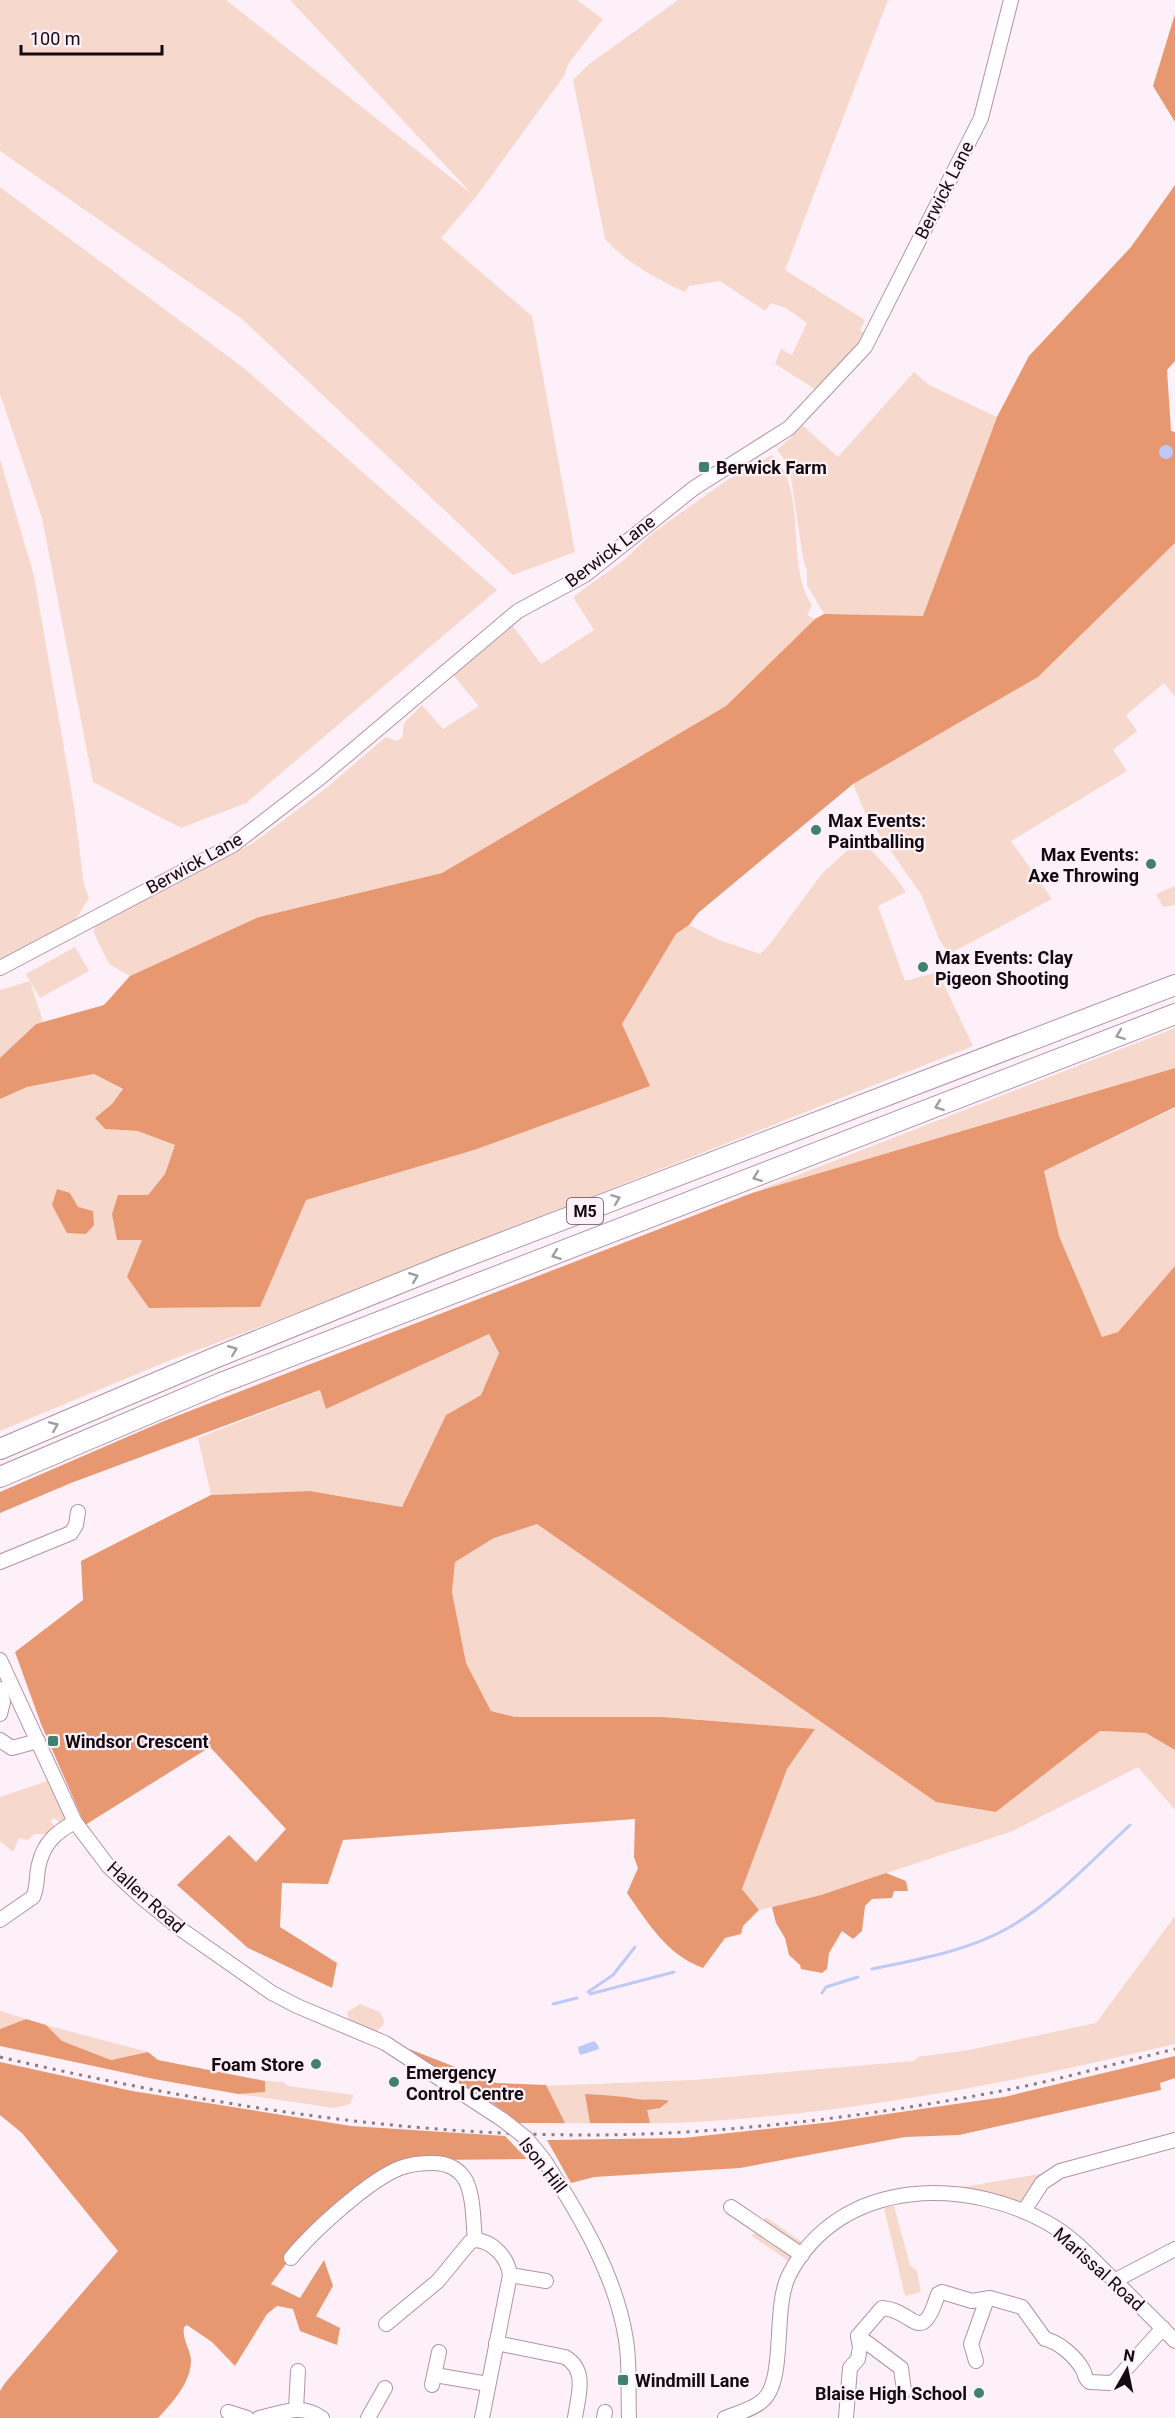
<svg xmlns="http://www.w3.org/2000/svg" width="1175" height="2418" font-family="Roboto,sans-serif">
<rect width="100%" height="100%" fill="#fef0f8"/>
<g fill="#f6d9cc" fill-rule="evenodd">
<polygon points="0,0 226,0 472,194 290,0 577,0 603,19 568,64 564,76 476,197 441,238 532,316 575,552 513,575 242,319 0,151"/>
<path d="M 678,0 L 888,0 L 785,270 L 865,320 L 860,330 L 866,334 L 855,352 L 820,392 L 775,364 L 781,349 L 792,355 L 807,323 L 786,308 L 771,303 L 765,311 L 720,281 L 689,286 L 685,292 C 655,278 627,263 605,239 L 573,80 L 588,65 Z"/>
<polygon points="0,187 245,369 497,590 246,803 181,828 93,782 42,518 0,394"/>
<polygon points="914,372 929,385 997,417 923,617 824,614 807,585 807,571 803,558 789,465 777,450 803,426 838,457"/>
<path d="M 772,455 C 809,489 784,564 812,605 L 807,615 L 815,619 L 726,706 L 442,873 L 259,917 L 130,976 L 109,964 L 93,931 L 96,925 L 253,843 L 325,789 L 386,737 L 396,741 L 402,738 L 404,723 L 422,705 L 443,729 L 479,706 L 453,675 L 513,626 L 541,664 L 594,630 L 573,597 L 624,560 L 654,532 L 727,480 Z"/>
<polygon points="0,459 34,576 74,806 84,885 89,898 74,922 0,963"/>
<polygon points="1175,543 1175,697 1164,683 1126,715 1137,731 1113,750 1127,771 1011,841 1052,899 949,954 939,939 921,894 867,817 853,784 1038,677"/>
<path d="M 860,838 L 894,875 L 906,892 L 878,906 L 905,981 L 938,972 L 973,1046 L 273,1322 L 173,1359 L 0,1431 L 0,1099 L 27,1087 L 94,1074 L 123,1090 L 112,1104 L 96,1118 L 105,1129 L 138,1131 L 175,1145 L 165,1174 L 148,1195 L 118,1195 L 142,1240 L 149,1308 L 260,1307 L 305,1200 L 474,1150 L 642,1067 L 631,1048 L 622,1024 L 676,934 L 689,925 L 719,940 L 760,954 L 770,944 L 821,875 ZM 70,1193 L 78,1207 L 67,1233 Z"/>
<polygon points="1175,886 1175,905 1163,907 1156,894"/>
<polygon points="75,947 89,971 40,998 26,974"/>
<polygon points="30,981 43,1022 36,1024 0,1058 0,990"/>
<polygon points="1175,1028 1175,1068 752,1193"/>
<polygon points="1175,1108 1175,1266 1118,1332 1102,1337 1059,1236 1044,1171"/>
<polygon points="489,1334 499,1353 481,1395 446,1415 402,1507 310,1491 211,1495 198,1438 321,1390 326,1409"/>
<polygon points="537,1523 936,1802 996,1812 1100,1731 1146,1733 1175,1750 1175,1810 1138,1767 1013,1831 821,1895 759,1910 742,1889 787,1769 815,1729 663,1717 515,1717 491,1711 466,1663 452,1592 455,1562 494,1538"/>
<polygon points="47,1781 66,1819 62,1824 54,1818 50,1821 55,1827 49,1834 35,1834 27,1840 19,1838 13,1852 0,1841 0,1797"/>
<path d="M 1175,1916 L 1175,2044 C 1017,2082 859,2112 696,2122 C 637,2125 578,2123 519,2123 L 506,2112 L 409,2049 L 496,2083 L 542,2086 L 693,2080 L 914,2061 L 918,2057 L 969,2050 L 1096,2023 Z"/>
<polygon points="360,2004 380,2012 384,2021 383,2025 376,2032 349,2020 347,2012"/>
<polygon points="0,2011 26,2019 0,2029"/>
<polygon points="46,2025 148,2052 111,2060 62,2041"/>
<polygon points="265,2081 283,2082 288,2086 354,2095 350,2104 334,2108 238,2094 265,2092"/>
<polygon points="1051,2172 1022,2204 951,2189"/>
<polygon points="894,2206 910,2265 917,2271 921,2292 905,2296 884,2208"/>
<polygon points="766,2217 803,2243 797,2245 763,2221"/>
<polygon points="758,2228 793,2255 790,2262 752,2236"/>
</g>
<g fill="#e89870">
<polygon points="1175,14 1175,122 1153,86"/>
<polygon points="1175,185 1175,361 1167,370 1171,431 1175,432 1175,543 1038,677 853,784 698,913 689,925 676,934 622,1024 650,1086 474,1150 306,1200 260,1307 149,1308 127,1277 142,1240 117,1240 112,1214 118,1195 148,1195 165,1174 175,1145 138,1131 105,1129 95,1118 112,1104 123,1089 94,1074 27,1087 0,1099 0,1058 36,1024 104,1005 130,976 259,917 442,873 726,706 815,619 824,614 923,616 997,417 1029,356 1131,247"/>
<path d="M 1175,1068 L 1175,1107 L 1044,1171 L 1059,1236 L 1102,1337 L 1118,1332 L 1175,1266 L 1175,1750 L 1146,1733 L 1100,1731 L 996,1812 L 936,1802 L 537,1524 L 494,1538 L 455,1562 L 452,1592 L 466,1663 L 491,1711 L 515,1717 L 663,1717 L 815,1729 L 787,1769 L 742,1889 L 759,1910 L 743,1926 L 741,1934 L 725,1938 L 703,1968 C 667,1955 648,1923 627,1893 L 638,1868 L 634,1857 L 635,1819 L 343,1840 L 328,1884 L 282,1883 L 280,1927 L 337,1963 L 332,1988 L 248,1948 L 177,1885 L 229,1835 L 256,1862 L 286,1829 L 210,1747 L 85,1825 L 41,1724 L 15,1652 L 83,1600 L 81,1561 L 211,1495 L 310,1491 L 402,1507 L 446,1415 L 481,1395 L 499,1353 L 489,1334 L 326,1409 L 320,1390 L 71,1483 L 0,1513 L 0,1492 L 164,1421 L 752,1193 Z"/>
<polygon points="57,1189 70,1193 78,1207 93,1211 94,1225 86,1234 67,1233 52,1205"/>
<polygon points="886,1873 906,1881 908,1891 894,1891 892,1898 872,1899 865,1906 862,1931 853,1939 842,1931 829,1953 827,1969 822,1973 801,1969 800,1965 789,1955 785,1938 776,1923 772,1907 821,1895"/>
<polygon points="26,2019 46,2025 62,2041 111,2060 148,2052 158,2060 265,2081 265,2092 238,2094 154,2079 0,2046 0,2029"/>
<path d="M 409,2049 L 496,2083 L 546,2085 L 565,2123 L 519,2123 C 486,2094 443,2078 409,2049 Z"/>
<polygon points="1175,2056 1175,2078 1160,2083 1161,2090 959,2135 905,2137 740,2168 594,2177 571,2183 547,2140 683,2138 832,2122 1004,2097"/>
<path d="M 0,2062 L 132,2091 L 351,2126 L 505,2136 L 527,2159 L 433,2160 L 388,2172 L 312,2229 L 271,2284 L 300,2298 L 324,2260 L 333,2286 L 316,2316 L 340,2328 L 337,2345 L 300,2331 L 293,2309 L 277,2306 L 267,2314 L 235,2366 L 212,2342 L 187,2325 L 184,2327 C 182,2340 190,2348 191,2360 C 191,2383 172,2403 158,2418 L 0,2418 L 0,2391 L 5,2383 L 118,2251 L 22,2133 L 0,2115 Z"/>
<path d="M 585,2094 C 603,2095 620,2096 637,2099 C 646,2101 657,2098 669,2101 L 660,2108 L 647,2110 L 650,2123 L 590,2123 Z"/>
</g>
<g fill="#bec9f8">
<circle cx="1166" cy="452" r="7"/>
<polygon points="594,2041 598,2045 599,2049 581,2055 579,2053 578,2047"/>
</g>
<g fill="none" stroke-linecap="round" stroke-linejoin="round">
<g stroke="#bec9f8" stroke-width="3">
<path d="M 872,1969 C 916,1960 968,1951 1008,1928 C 1054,1902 1091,1861 1130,1825"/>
<polyline points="588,1992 613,1975 635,1947"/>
<polyline points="822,1993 826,1987 858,1977"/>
<polyline points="590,1994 674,1972"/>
<polyline points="553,2004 577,1998"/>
</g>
<g stroke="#b293a6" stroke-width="16">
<g id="minor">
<polyline points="0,968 233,845 321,777 518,611 585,575 694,488 789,428 865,347 981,118 1011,0"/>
<polyline points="0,1562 71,1533 76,1525 78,1512"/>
<polyline points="0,1660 75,1822 109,1867 140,1896 182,1930 272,1993 297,2006 385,2043 503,2120"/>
<polyline points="0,1689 3,1702 0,1714"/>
<polyline points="0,1740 12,1748 38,1741"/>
<path d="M 0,1920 L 33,1897 C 38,1887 36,1875 39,1864 C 44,1843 56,1832 75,1822"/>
<path d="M 544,2160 C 579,2214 616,2275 626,2340 C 630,2365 628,2392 629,2418"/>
<polyline points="731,2207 802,2255"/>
<polyline points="1024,2211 1042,2183 1060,2171 1175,2140"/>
<path d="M 475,2240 C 493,2241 508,2258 510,2275 L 482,2418"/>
<path d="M 291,2258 C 313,2231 369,2180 400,2168 C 411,2164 421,2163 432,2163 C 446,2163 459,2168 466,2181 C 474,2198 473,2222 475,2240"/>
<polyline points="510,2275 546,2281"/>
<polyline points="1114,2281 1175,2249"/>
<polyline points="386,2324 438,2281 470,2242 475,2240"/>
<polyline points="858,2336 901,2368 904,2391"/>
<path d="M 496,2343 L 565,2357 C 588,2370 578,2396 575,2418"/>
<polyline points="976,2361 971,2344 987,2299"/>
<polyline points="435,2375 488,2384"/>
<polyline points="432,2385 439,2352"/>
<polyline points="296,2409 298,2371"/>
<polyline points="228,2412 247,2418"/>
<path d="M 259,2418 C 283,2413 300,2403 322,2418"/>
<polyline points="368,2418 385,2388"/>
<polyline points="604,2418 605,2412"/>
<path d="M 725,2418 C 737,2413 752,2410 762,2401 C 787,2381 772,2308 789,2275 C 840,2176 971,2175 1056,2228 C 1078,2242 1095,2262 1114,2280 C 1134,2300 1155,2320 1175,2341"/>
<path d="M 846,2418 L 850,2368 L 858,2359 L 860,2347 L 858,2336 L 882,2308 C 913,2309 921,2349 938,2294 L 942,2292 L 972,2301 L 990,2298 L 1022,2307 L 1045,2339 C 1059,2342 1076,2357 1083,2370 C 1086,2376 1084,2378 1090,2382 L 1111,2383 L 1116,2380 L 1163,2328"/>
</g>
</g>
<g stroke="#b293a6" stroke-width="22">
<g id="highway">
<polyline points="0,1449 212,1359 452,1262 1175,985"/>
<polyline points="0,1477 221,1383 1175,1014"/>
</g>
</g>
<use href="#minor" stroke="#fff" stroke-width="14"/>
<use href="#highway" stroke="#fff" stroke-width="20"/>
<path stroke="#897d84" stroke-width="3" stroke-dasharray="3 6" stroke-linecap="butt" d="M 0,2057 C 219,2108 443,2144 669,2133 C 780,2127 892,2112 1001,2091 C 1059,2080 1117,2063 1175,2049"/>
<g stroke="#b293a6" stroke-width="16" stroke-linecap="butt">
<polyline id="minor-bridge" points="503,2120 526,2138 544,2160"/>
</g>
<use href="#minor-bridge" stroke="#fff" stroke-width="14"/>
</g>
<defs><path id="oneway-chevron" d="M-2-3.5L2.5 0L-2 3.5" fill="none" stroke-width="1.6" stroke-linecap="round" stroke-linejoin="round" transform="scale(1.5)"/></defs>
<g stroke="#a19d9f">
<use href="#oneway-chevron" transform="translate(1120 1035) rotate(159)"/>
<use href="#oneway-chevron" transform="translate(939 1106) rotate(159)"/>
<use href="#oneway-chevron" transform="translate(757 1177) rotate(159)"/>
<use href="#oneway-chevron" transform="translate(616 1199) rotate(-21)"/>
<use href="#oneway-chevron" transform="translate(556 1255) rotate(159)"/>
<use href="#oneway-chevron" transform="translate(414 1277) rotate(-22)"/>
<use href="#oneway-chevron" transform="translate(233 1350) rotate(-22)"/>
<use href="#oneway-chevron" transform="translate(54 1426) rotate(-23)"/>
</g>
<g fill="#3f8071" stroke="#fef0f8" stroke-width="2">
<rect x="698" y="461" width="12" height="12" rx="3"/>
<circle cx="816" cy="830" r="6"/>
<circle cx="1151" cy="864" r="6"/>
<circle cx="923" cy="967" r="6"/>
<rect x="47" y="1735" width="12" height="12" rx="3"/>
<circle cx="316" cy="2064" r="6"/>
<circle cx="394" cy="2082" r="6"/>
<rect x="617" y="2374" width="12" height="12" rx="3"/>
<circle cx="979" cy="2393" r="6"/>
</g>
<g text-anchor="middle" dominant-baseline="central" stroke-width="4.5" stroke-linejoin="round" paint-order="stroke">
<rect fill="#fef0f8" stroke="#5a4e55" stroke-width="1.5" x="567" y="1198" width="36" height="26" rx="4.5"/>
<g font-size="16" font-weight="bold" fill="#13090f">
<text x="585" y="1211">M5</text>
</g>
<g font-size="18" fill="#13090f" stroke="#fef0f8">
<text transform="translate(944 190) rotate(-63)">Berwick Lane</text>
<text transform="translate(610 551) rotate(-37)">Berwick Lane</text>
<text transform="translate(194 863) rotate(-29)">Berwick Lane</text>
<text transform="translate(146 1897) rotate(42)">Hallen Road</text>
<text transform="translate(543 2165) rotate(52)">Ison Hill</text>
<text transform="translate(1099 2269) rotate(42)">Marissal Road</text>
</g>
<g font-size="18" font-weight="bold" fill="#13090f" stroke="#fef0f8" text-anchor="start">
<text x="716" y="467">Berwick Farm</text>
<text x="828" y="820">Max Events:<tspan x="828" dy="21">Paintballing</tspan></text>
<text x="1139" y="854" text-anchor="end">Max Events:<tspan x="1139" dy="21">Axe Throwing</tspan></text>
<text x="935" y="957">Max Events: Clay<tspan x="935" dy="21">Pigeon Shooting</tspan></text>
<text x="65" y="1741">Windsor Crescent</text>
<text x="304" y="2064" text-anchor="end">Foam Store</text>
<text x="406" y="2072">Emergency<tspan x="406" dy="21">Control Centre</tspan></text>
<text x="635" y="2380">Windmill Lane</text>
<text x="967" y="2393" text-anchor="end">Blaise High School</text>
</g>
</g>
<g transform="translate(1127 2370) rotate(9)" stroke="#fef0f8" stroke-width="4.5" paint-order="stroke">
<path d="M0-4.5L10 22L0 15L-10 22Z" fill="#13090f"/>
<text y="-9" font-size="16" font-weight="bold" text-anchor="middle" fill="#13090f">N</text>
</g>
<path d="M21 45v9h141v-9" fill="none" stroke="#13090f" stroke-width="3"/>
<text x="30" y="45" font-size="18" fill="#13090f" stroke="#fef0f8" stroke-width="4.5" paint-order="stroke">100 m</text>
</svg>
